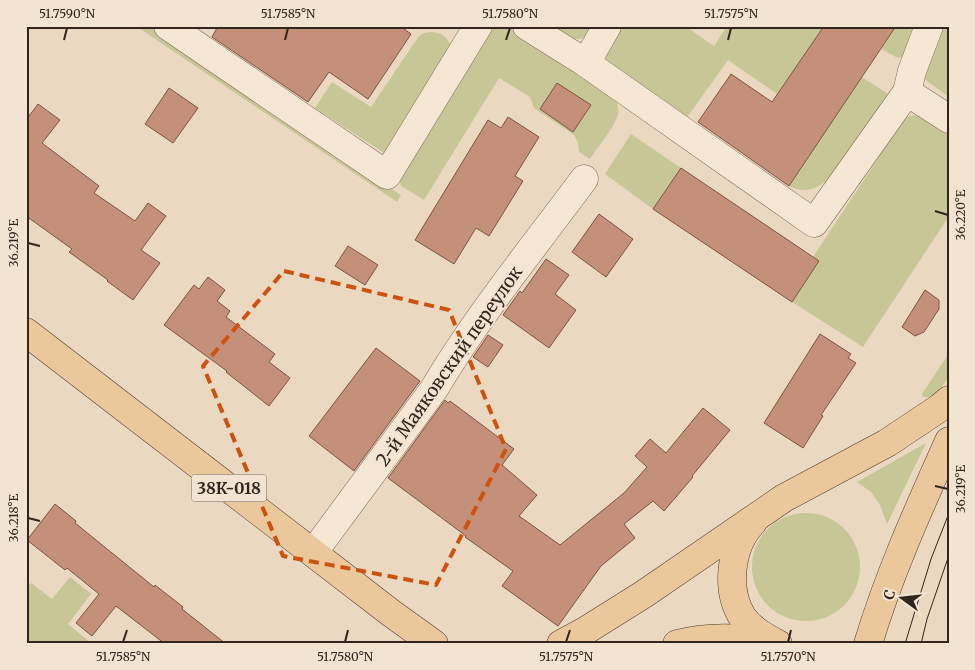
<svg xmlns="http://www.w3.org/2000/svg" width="975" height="670" font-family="Merriweather,serif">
<rect width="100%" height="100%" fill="#ead8c1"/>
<g fill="#c7c696">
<polygon points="136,26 149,26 401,195 397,202"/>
<path d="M 497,26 L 507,26 L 517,30 L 615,98 C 617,103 619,108 618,114 C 615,127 597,148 590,159 L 579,152 L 578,142 L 574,135 L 534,108 L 530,97 L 499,78 L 424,200 L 401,186 L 398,174 L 490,29 Z"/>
<path d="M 553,26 L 593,26 C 591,29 588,34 585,36 C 575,45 561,32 553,26 Z"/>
<polygon points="618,26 685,26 714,46 727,26 824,26 777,94 728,60 686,119 606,61 606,53"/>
<polygon points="896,26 920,26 908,58 896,57 881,49"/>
<polygon points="936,26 949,26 949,97 919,75"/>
<path d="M 431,32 C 441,32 447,37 451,46 L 387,155 L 315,108 L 332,82 L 371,107 L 419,36 L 424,33 Z"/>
<path d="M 862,77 L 888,94 L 831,177 C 817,189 806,194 789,186 Z"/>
<polygon points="918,115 949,128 949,216 863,347 792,302 819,261 813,257 902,122 909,116"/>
<polygon points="631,134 681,168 653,209 605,174"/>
<polygon points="949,353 949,376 942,387 932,397 923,397 922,394"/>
<polygon points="926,443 887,524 880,505 871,492 857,482"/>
<circle cx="806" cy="567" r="54"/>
<polygon points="70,577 91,594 68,624 92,644 26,644 26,588 31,583 52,599"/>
</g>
<g fill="#c5907a" stroke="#7f5242">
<polygon points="218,26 400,26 411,34 368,99 329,72 308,102 212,37"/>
<polygon points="824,26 896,26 789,186 698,122 731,74 772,102"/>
<polygon points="557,83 591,105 573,132 540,109"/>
<polygon points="169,88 198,108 173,143 145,124"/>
<polygon points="38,104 60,120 42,143 99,186 94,193 135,221 148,203 166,216 141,250 160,263 133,300 107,281 108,280 69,252 72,249 26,216 26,120"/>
<polygon points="508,117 539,137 515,176 523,181 489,236 476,228 454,264 415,240 488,120 501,128"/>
<polygon points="681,168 819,261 792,302 653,209"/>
<polygon points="599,214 633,239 606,277 572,252"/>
<polygon points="348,246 378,265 365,285 335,266"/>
<polygon points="546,259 569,275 555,294 576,310 549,348 503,315 520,291 522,293"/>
<polygon points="208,277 225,290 217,301 230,311 226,317 275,354 269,362 290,378 269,406 226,372 227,371 164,325 194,285 199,289"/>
<polygon points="925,290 939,300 939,309 924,332 915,336 902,327"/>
<polygon points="820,334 851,354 848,358 856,363 821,415 823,416 803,448 764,423"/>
<polygon points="488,335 503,345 488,367 473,357"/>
<polygon points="376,348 420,381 354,471 309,436"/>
<polygon points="445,400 448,403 450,401 514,449 502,465 537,495 519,516 560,545 624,493 647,467 635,456 650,439 666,453 703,408 730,430 692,476 693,477 664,511 653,501 624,524 635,538 601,566 558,626 502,586 513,571 465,537 466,536 388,478"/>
<polygon points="55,504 76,521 75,523 154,587 155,585 183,607 182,609 226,644 165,644 116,606 92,636 76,623 99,594 67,568 65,570 27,540"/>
</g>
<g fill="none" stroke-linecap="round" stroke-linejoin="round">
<g stroke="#826a5a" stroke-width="29">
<g id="minor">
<polyline points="168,26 387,175 478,26"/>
<polyline points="527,26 586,63 814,223 907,92 949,119"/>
<polyline points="586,63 607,26"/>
<polyline points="907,92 912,71 929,26"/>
<path d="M 313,553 L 434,389 C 478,315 533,248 584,179"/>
</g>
</g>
<g stroke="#4f3a2e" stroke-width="29">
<g id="major">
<polyline points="26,332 391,613 434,644"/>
<path d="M 753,522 C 730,546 725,590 743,618 C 752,630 765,637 778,644"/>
<polyline points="561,644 585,631 644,594 784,498 887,443 941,407 949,400"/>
<path d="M 677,644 C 709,636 740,637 772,643"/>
<path d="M 868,644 C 889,574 919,508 949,441"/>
</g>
</g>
<use href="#minor" stroke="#f5e7d3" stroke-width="28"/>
<use href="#major" stroke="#ebc89b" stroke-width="28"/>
<g stroke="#32251d" stroke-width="1">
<polyline points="905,644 931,559 949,513"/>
<polyline points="921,644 927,619 949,555"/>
</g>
</g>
<path fill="none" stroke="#cd510f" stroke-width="4" stroke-dasharray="10 6" stroke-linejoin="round" d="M 284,271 L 449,310 L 506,449 L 436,585 L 283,556 L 203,366 Z"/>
<path fill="none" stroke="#32251d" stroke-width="2" d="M 64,40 L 67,28M 285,40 L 288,28M 506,40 L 510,28M 728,40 L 731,28M 935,211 L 948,215M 28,243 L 40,246M 935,486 L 948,489M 28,518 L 40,521M 123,642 L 127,630M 345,642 L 348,630M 566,642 L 570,630M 788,642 L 791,630"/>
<g text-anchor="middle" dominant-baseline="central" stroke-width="4" stroke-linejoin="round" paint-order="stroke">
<rect fill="#f2e4d0" stroke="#6c5e53" stroke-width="1" x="191.5" y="474.5" width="75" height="27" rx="4"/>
<g font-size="16" font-weight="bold" fill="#32251d">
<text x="229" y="488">38К-018</text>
</g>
<g font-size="18" fill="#32251d" stroke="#f2e4d0">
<text transform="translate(449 366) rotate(-55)">2-й Маяковский переулок</text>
</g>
</g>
<rect width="975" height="670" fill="none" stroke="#f2e4d0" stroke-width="55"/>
<g transform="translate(902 598) rotate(285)" stroke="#f2e4d0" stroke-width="4" paint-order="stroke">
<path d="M0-4L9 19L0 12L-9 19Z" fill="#32251d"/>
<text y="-8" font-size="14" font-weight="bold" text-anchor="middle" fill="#32251d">С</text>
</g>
<rect x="28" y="28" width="920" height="614" fill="none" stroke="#32251d" stroke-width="2"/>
<g font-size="12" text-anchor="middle" fill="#32251d">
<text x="67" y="18">51.7590°N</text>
<text x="288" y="18">51.7585°N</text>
<text x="510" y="18">51.7580°N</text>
<text x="731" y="18">51.7575°N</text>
<text transform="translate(961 215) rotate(-90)" y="4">36.220°E</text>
<text transform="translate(14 243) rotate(-90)" y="4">36.219°E</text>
<text transform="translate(961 489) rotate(-90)" y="4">36.219°E</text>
<text transform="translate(14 518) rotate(-90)" y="4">36.218°E</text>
<text x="123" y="661">51.7585°N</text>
<text x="345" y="661">51.7580°N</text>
<text x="566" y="661">51.7575°N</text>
<text x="788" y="661">51.7570°N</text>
</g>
</svg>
